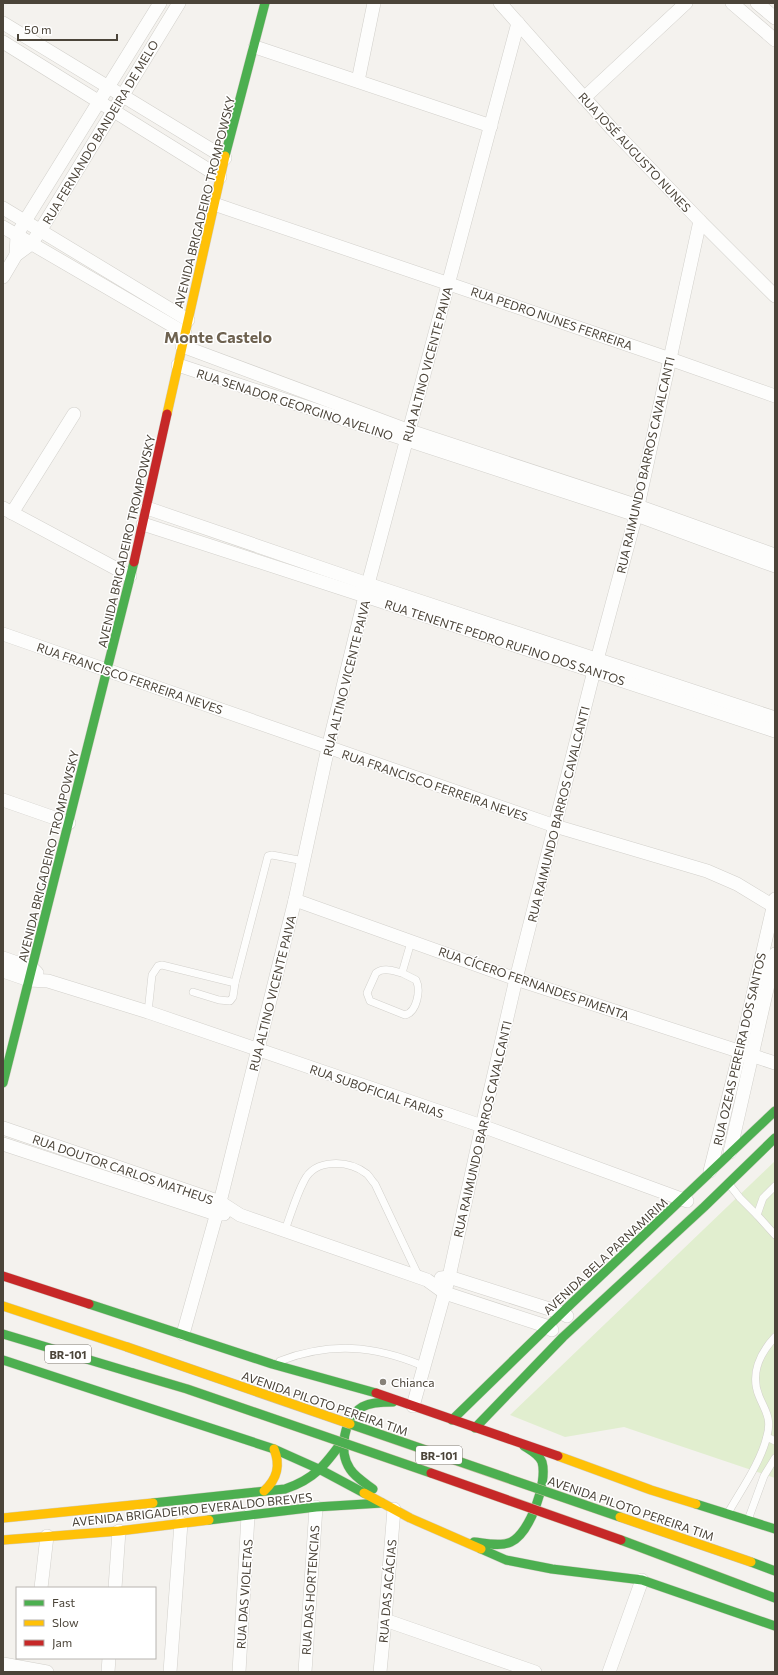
<svg xmlns="http://www.w3.org/2000/svg" width="778" height="1675" font-family="Commissioner,sans-serif">
<rect width="100%" height="100%" fill="#f4f2ee"/>
<polygon fill="#e1eecf" points="775,1161 775,1478 624,1427 565,1437 510,1415"/>
<g fill="none" stroke-linecap="round" stroke-linejoin="round">
<g stroke="#d2d0cb" stroke-width="8">
<g id="lane">
<path d="M 402,973 L 416,980 C 421,990 417,1012 405,1015 L 370,1001 L 367,993 L 376,973 C 384,967 393,971 402,973 L 411,942"/>
<polyline points="235,983 268,856 272,855 304,861"/>
<polyline points="148,1012 152,975 158,966 162,965 235,983 233,997 230,1001 219,1000 193,992"/>
<polyline points="729,1184 740,1198 757,1215"/>
<polyline points="775,1186 763,1198 757,1215 775,1235"/>
<path d="M 285,1230 C 291,1214 296,1196 304,1181 C 315,1158 349,1160 367,1174 C 370,1177 372,1181 375,1184 L 419,1277"/>
<path d="M 280,1361 C 330,1342 374,1345 423,1366"/>
<polyline points="767,1437 775,1441"/>
<path d="M 728,1513 C 741,1490 761,1462 767,1436 C 772,1418 765,1411 759,1396 C 750,1374 760,1353 775,1337"/>
<polyline points="748,1520 764,1476 775,1458"/>
</g>
</g>
<g stroke="#d2d0cb" stroke-width="14">
<g id="street">
<polyline points="500,3 612,129 700,221 775,296"/>
<polyline points="732,3 775,40"/>
<polyline points="757,3 775,18"/>
<polyline points="3,23 225,158"/>
<polyline points="3,42 220,177"/>
<polyline points="255,47 491,126"/>
<polyline points="358,81 374,3"/>
<polyline points="584,98 686,3"/>
<polyline points="214,204 670,359 775,396"/>
<polyline points="3,208 188,320"/>
<polyline points="3,227 185,333"/>
<polyline points="16,255 17,235 25,221 160,3"/>
<polyline points="3,277 16,255 31,244 40,231 179,3"/>
<polyline points="182,346 410,431 638,506 775,555"/>
<polyline points="178,365 636,515 775,566"/>
<polyline points="3,508 130,576"/>
<polyline points="147,508 368,584 775,718"/>
<polyline points="12,513 74,414"/>
<polyline points="143,524 365,596 775,731"/>
<polyline points="3,634 555,826 707,871 737,884 775,907"/>
<polyline points="3,800 69,823"/>
<polyline points="295,900 516,979 775,1063"/>
<polyline points="3,958 32,968 37,973"/>
<polyline points="3,971 29,980 48,981 148,1012 482,1126 687,1201"/>
<polyline points="3,1128 220,1202 240,1215 427,1280 445,1293 546,1326 552,1330"/>
<polyline points="3,1144 216,1214 224,1214"/>
<polyline points="730,1152 775,954"/>
<polyline points="710,1171 740,1051 775,899"/>
<polyline points="441,1278 449,1277 562,1313 567,1316"/>
<polyline points="183,1334 220,1202 295,900 328,748 368,584 518,23"/>
<polyline points="413,1406 449,1277 482,1126 516,979 594,671 636,515 700,221"/>
<polyline points="41,1588 47,1536"/>
<polyline points="115,1588 119,1531"/>
<polyline points="385,1620 535,1672"/>
<polyline points="3,1664 47,1672"/>
<polyline points="108,1672 109,1658"/>
<polyline points="170,1672 181,1523"/>
<polyline points="239,1672 248,1516"/>
<polyline points="305,1672 316,1507"/>
<polyline points="380,1672 385,1620 394,1509"/>
<polyline points="609,1672 642,1580"/>
</g>
</g>
<g stroke="#d3cfc5" stroke-width="10">
<g id="fast">
<polyline points="225,156 265,3"/>
<polyline points="3,1083 134,562"/>
<polyline points="89,1304 272,1364 376,1393"/>
<polyline points="3,1334 133,1373"/>
<polyline points="3,1360 274,1449 321,1470 364,1493"/>
<polyline points="452,1420 572,1303 775,1111"/>
<polyline points="475,1428 563,1337 704,1207 775,1138"/>
<path d="M 373,1489 C 365,1483 355,1477 350,1469 C 338,1451 344,1418 362,1407 C 371,1402 383,1402 393,1402"/>
<path d="M 153,1503 L 285,1489 C 315,1479 326,1464 344,1439"/>
<polyline points="696,1504 775,1529"/>
<polyline points="209,1520 316,1507 382,1503"/>
<path d="M 474,1542 C 485,1543 500,1547 511,1542 C 530,1533 548,1482 542,1462 C 539,1454 530,1450 524,1446"/>
<polyline points="481,1549 506,1560 552,1569 642,1580 775,1626"/>
<polyline points="751,1562 775,1571"/>
<polyline points="743,1586 775,1598"/>
</g>
</g>
<g stroke="#d3cfc5" stroke-width="10">
<g id="slow">
<polyline points="167,414 225,156"/>
<polyline points="3,1306 127,1347"/>
<polyline points="558,1456 651,1490 696,1504"/>
<path d="M 264,1491 C 277,1479 281,1466 274,1449"/>
<polyline points="364,1493 410,1518 481,1549"/>
<polyline points="3,1518 153,1503"/>
<polyline points="3,1540 119,1531 209,1520"/>
</g>
</g>
<g stroke="#d3cfc5" stroke-width="10">
<g id="jam">
<polyline points="134,562 167,414"/>
<polyline points="3,1276 89,1304"/>
<polyline points="376,1393 558,1456"/>
</g>
</g>
<use href="#lane" stroke="#fdfdfc" stroke-width="7"/>
<use href="#street" stroke="#fdfdfc" stroke-width="13"/>
<use href="#fast" stroke="#4caf50" stroke-width="9"/>
<use href="#slow" stroke="#ffc107" stroke-width="9"/>
<use href="#jam" stroke="#c62828" stroke-width="9"/>
<g stroke="#ccbfa9" stroke-width="10" stroke-linecap="butt">
<g id="fast-bridge">
<polyline points="133,1373 187,1389 431,1473"/>
<polyline points="350,1424 620,1517"/>
<polyline points="621,1540 743,1586"/>
</g>
</g>
<g stroke="#ccbfa9" stroke-width="10" stroke-linecap="butt">
<g id="slow-bridge">
<polyline points="127,1347 350,1424"/>
<polyline points="620,1517 751,1562"/>
</g>
</g>
<g stroke="#ccbfa9" stroke-width="10" stroke-linecap="butt">
<polyline id="jam-bridge" points="431,1473 621,1540"/>
</g>
<use href="#fast-bridge" stroke="#4caf50" stroke-width="9"/>
<use href="#slow-bridge" stroke="#ffc107" stroke-width="9"/>
<use href="#jam-bridge" stroke="#c62828" stroke-width="9"/>
</g>
<circle fill="#868178" stroke="#fff" stroke-width="1.5" cx="383" cy="1382" r="4"/>
<g text-anchor="middle" dominant-baseline="central" stroke-width="3" stroke-linejoin="round" paint-order="stroke">
<g fill="#fff" stroke="#817c74" stroke-width="1">
<rect x="45" y="1345" width="46" height="18" rx="3"/>
<rect x="416" y="1446" width="46" height="18" rx="3"/>
</g>
<g font-size="11" font-weight="bold" fill="#4b4439">
<text x="68" y="1354">BR-101</text>
<text x="439" y="1455">BR-101</text>
</g>
<g font-size="12" fill="#4b4439" stroke="#fff">
<text transform="translate(100 132) rotate(-59)">RUA FERNANDO BANDEIRA DE MELO</text>
<text transform="translate(635 152) rotate(47)">RUA JOSÉ AUGUSTO NUNES</text>
<text transform="translate(204 202) rotate(-76)">AVENIDA BRIGADEIRO TROMPOWSKY</text>
<text transform="translate(552 318) rotate(19)">RUA PEDRO NUNES FERREIRA</text>
<text transform="translate(427 364) rotate(-75)">RUA ALTINO VICENTE PAIVA</text>
<text transform="translate(295 404) rotate(18)">RUA SENADOR GEORGINO AVELINO</text>
<text transform="translate(645 465) rotate(-77)">RUA RAIMUNDO BARROS CAVALCANTI</text>
<text transform="translate(126 541) rotate(-77)">AVENIDA BRIGADEIRO TROMPOWSKY</text>
<text transform="translate(505 642) rotate(18)">RUA TENENTE PEDRO RUFINO DOS SANTOS</text>
<text transform="translate(130 678) rotate(19)">RUA FRANCISCO FERREIRA NEVES</text>
<text transform="translate(346 678) rotate(-76)">RUA ALTINO VICENTE PAIVA</text>
<text transform="translate(435 785) rotate(19)">RUA FRANCISCO FERREIRA NEVES</text>
<text transform="translate(558 814) rotate(-76)">RUA RAIMUNDO BARROS CAVALCANTI</text>
<text transform="translate(48 856) rotate(-76)">AVENIDA BRIGADEIRO TROMPOWSKY</text>
<text transform="translate(534 983) rotate(19)">RUA CÍCERO FERNANDES PIMENTA</text>
<text transform="translate(272 993) rotate(-76)">RUA ALTINO VICENTE PAIVA</text>
<text transform="translate(739 1049) rotate(-77)">RUA OZEAS PEREIRA DOS SANTOS</text>
<text transform="translate(377 1091) rotate(19)">RUA SUBOFICIAL FARIAS</text>
<text transform="translate(482 1129) rotate(-77)">RUA RAIMUNDO BARROS CAVALCANTI</text>
<text transform="translate(123 1169) rotate(19)">RUA DOUTOR CARLOS MATHEUS</text>
<text transform="translate(605 1256) rotate(-43)">AVENIDA BELA PARNAMIRIM</text>
<text transform="translate(325 1403) rotate(19)">AVENIDA PILOTO PEREIRA TIM</text>
<text transform="translate(631 1508) rotate(19)">AVENIDA PILOTO PEREIRA TIM</text>
<text transform="translate(192 1509) rotate(-6)">AVENIDA BRIGADEIRO EVERALDO BREVES</text>
<text transform="translate(310 1590) rotate(-86)">RUA DAS HORTENCIAS</text>
<text transform="translate(387 1591) rotate(-85)">RUA DAS ACÁCIAS</text>
<text transform="translate(244 1594) rotate(-86)">RUA DAS VIOLETAS</text>
</g>
<g font-size="12" fill="#4b4439" stroke="#fff" text-anchor="start">
<text x="391" y="1382">Chianca</text>
</g>
<g font-size="16" font-weight="bold" fill="#6e6250" stroke="#fff">
<text x="218" y="336">Monte Castelo</text>
</g>
</g>
<rect width="778" height="1675" fill="none" stroke="#4b4439" stroke-width="8"/>
<rect x="16" y="1587" width="140" height="72" fill="#ffffff" stroke="#b7b4b0"/>
<rect x="24" y="1600" width="20" height="6" fill="#4caf50" stroke="#b7b4b0"/>
<text x="52" y="1607" font-size="12" fill="#4b4439">Fast</text>
<rect x="24" y="1620" width="20" height="6" fill="#ffc107" stroke="#b7b4b0"/>
<text x="52" y="1627" font-size="12" fill="#4b4439">Slow</text>
<rect x="24" y="1640" width="20" height="6" fill="#c62828" stroke="#b7b4b0"/>
<text x="52" y="1647" font-size="12" fill="#4b4439">Jam</text>
<path d="M18 34v6h99v-6" fill="none" stroke="#4b4439" stroke-width="2"/>
<text x="24" y="34" font-size="12" fill="#4b4439" stroke="#ffffff" stroke-width="3" paint-order="stroke">50 m</text>
</svg>
